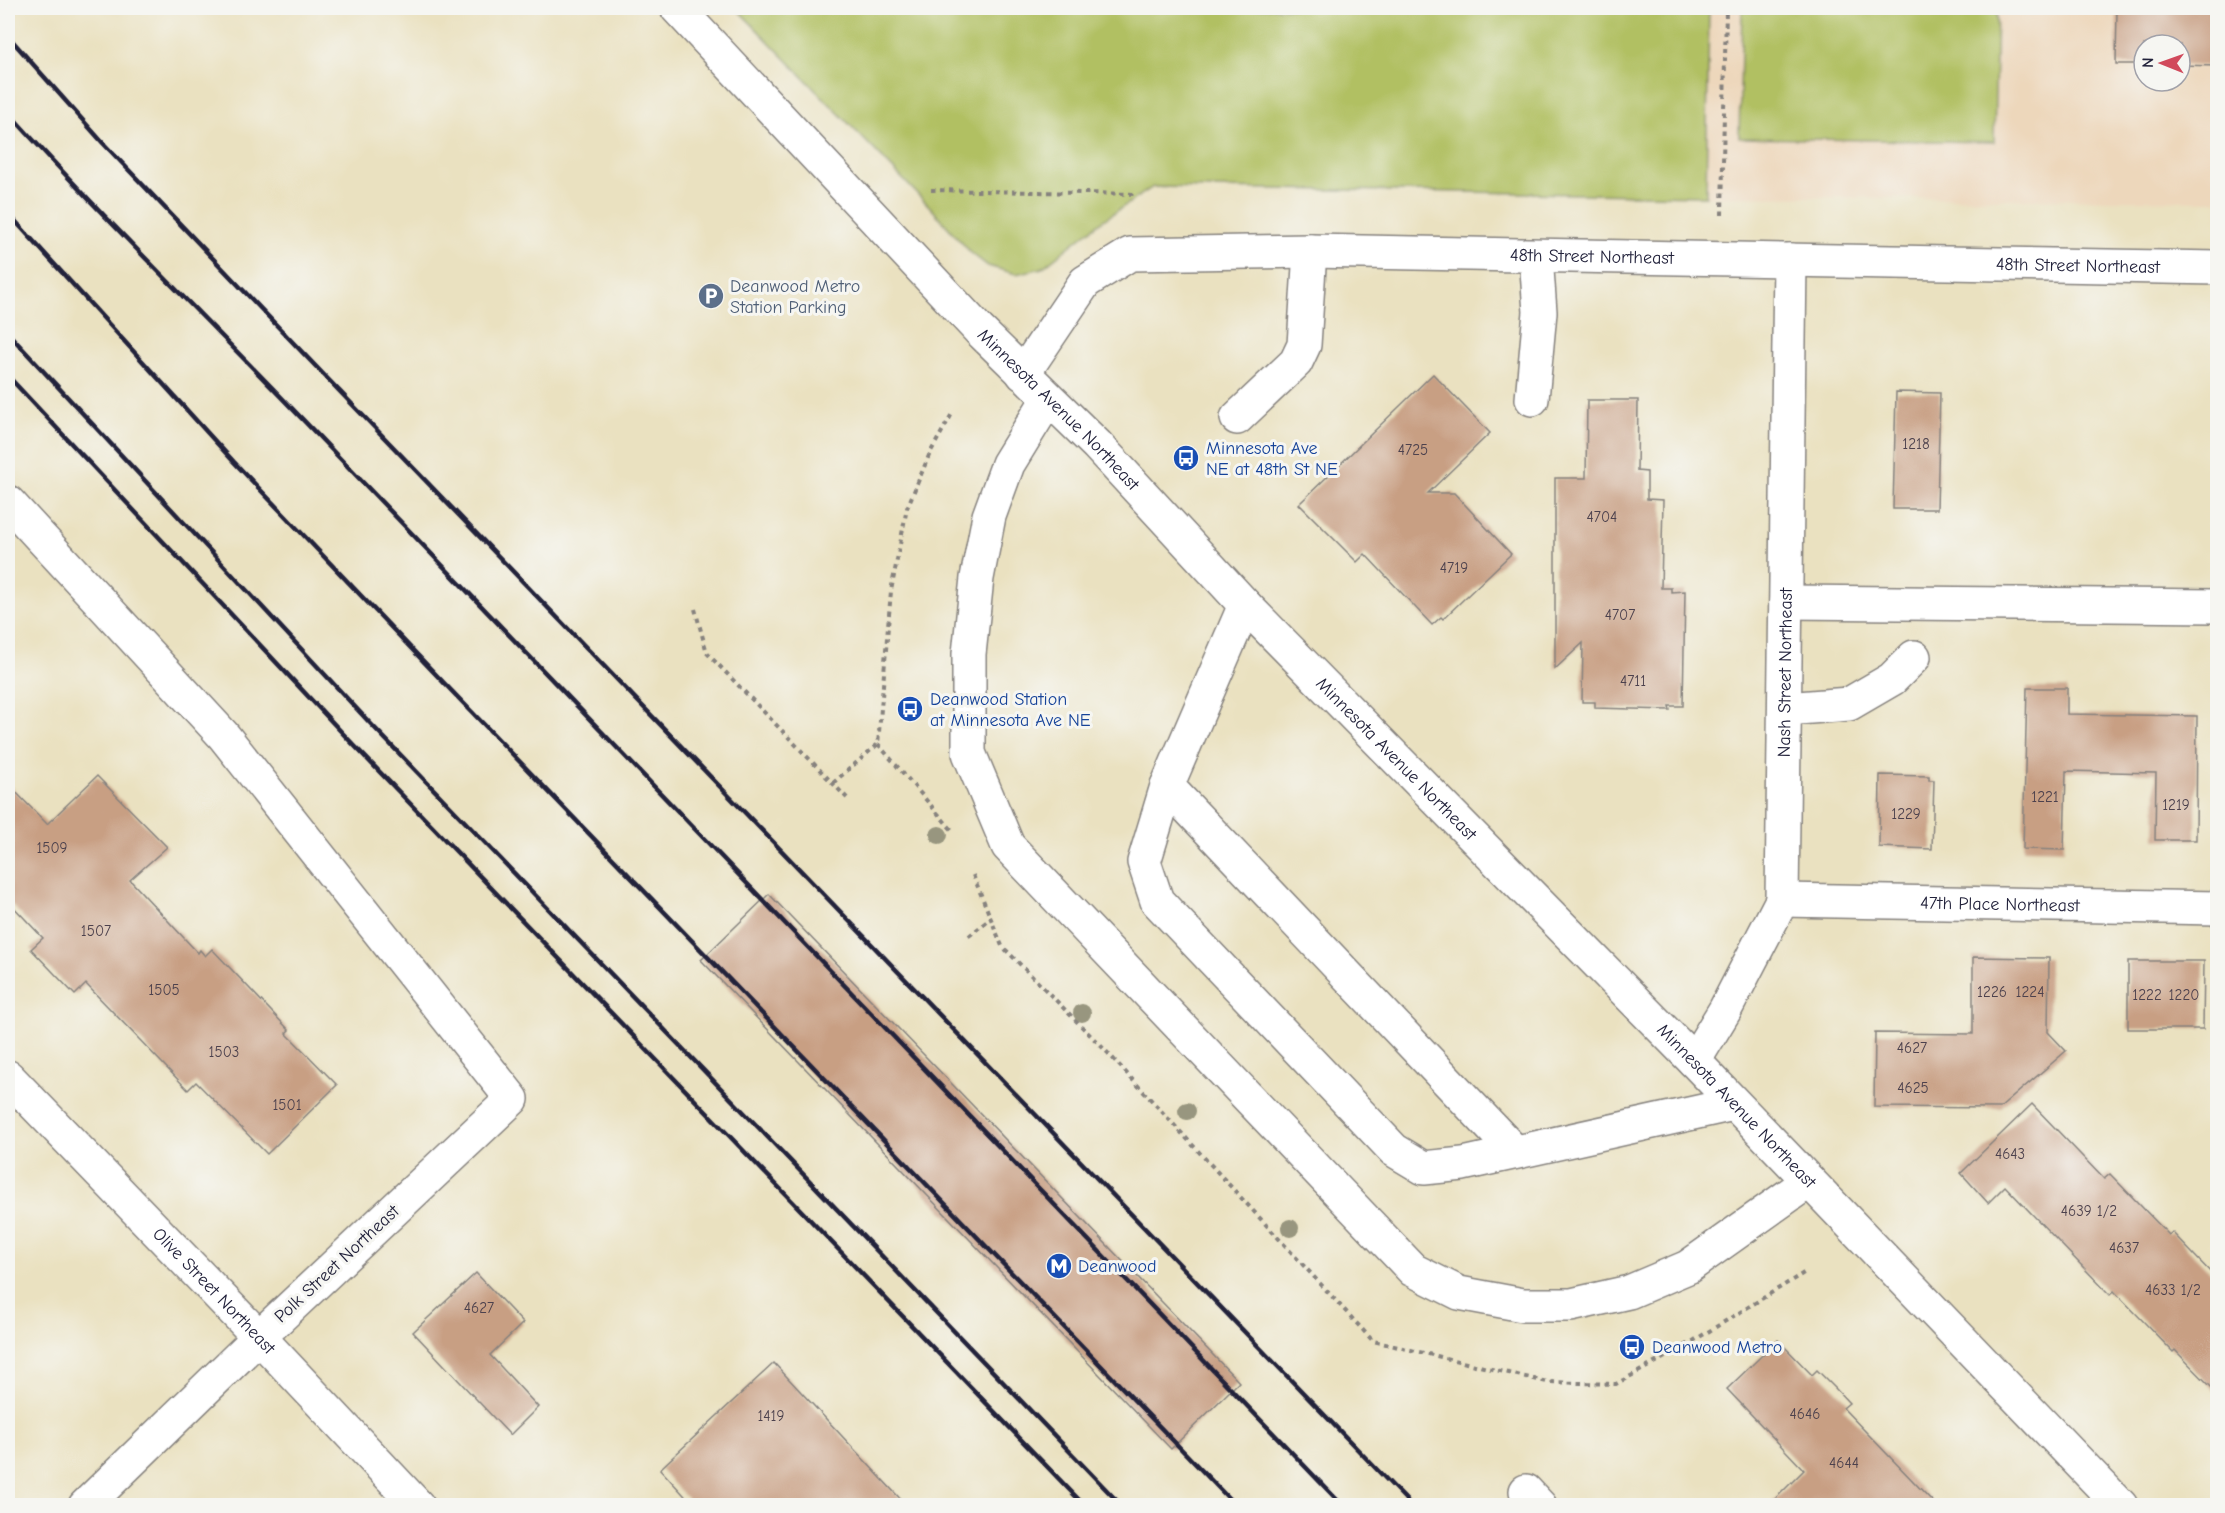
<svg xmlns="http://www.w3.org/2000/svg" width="2225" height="1513" font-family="'Comic Neue',sans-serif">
<rect width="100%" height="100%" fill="#f6f6f2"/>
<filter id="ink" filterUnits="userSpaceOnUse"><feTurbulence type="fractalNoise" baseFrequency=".0167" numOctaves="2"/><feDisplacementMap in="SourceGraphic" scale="12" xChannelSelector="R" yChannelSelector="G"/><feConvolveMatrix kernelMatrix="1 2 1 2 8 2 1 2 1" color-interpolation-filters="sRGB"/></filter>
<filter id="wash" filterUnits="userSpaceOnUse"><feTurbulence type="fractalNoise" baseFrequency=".008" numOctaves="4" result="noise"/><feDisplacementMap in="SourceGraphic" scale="24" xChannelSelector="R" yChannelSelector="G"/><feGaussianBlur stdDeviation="1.35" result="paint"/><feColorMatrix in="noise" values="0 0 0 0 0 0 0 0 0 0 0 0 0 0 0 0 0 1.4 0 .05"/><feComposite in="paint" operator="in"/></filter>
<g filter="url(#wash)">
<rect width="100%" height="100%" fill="#eae1c0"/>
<path fill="#edd7bb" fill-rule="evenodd" d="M 1709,8 L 2217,8 L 2217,201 L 1706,196 ZM 2144,45 L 2180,45 L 2180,81 L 2144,81 Z"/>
<g fill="#b1c062" stroke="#6a714e" stroke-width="1.5">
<polygon points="736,8 1709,8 1706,196 1153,187 1099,223 1042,268 1016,274 988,266 971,253 931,208"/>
<polygon points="1742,8 1997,8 1994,142 1739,138"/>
</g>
<g id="blocks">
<g fill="#c89f83">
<polygon points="2117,8 2217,8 2217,66 2180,65 2180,45 2144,45 2144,64 2116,64"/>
<polygon points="1433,374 1490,433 1428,493 1454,493 1511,554 1443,619 1441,617 1432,625 1365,554 1357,562 1299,504"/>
<polygon points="1896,392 1940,393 1937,509 1893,509"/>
<polygon points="1587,400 1638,400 1637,471 1647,472 1647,499 1663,500 1661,588 1671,588 1671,592 1685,591 1683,706 1669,706 1670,710 1595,708 1595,702 1582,702 1583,643 1555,669 1555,478 1586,478"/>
<polygon points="2027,688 2067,688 2067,714 2197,716 2196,840 2155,840 2156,773 2066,771 2064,850 2023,849"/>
<polygon points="1880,775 1929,776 1929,780 1934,780 1932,849 1879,847"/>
<polygon points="97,776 167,847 130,880 198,953 200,950 205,956 212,949 289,1030 286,1033 337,1085 267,1154 196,1082 188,1090 86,984 75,995 31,949 43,938 8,901 8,784 47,824"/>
<polygon points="769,894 1239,1382 1171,1449 701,960"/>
<polygon points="1973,957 2049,958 2048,1032 2066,1051 2000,1108 1874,1107 1875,1033 1973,1034"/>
<polygon points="2128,961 2204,961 2203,1029 2128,1029"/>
<polygon points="2032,1104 2104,1179 2110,1174 2169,1235 2172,1232 2217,1279 2217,1393 2175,1350 2173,1352 2114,1291 2110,1295 2005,1186 1988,1203 1961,1173"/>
<polygon points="476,1273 523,1323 490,1355 538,1407 510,1435 413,1332"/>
<polygon points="1778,1340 1812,1375 1817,1370 1835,1388 1849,1403 1843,1408 1937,1506 1768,1506 1804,1470 1727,1389"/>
<polygon points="774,1363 907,1506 694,1506 660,1469"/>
</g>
</g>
</g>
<g filter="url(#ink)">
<use href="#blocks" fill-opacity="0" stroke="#86827e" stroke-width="1.5"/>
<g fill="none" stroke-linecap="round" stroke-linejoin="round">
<g stroke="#86827e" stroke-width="36">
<g id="minor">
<path id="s1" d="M 677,8 L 979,330 L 1097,445 L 1245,605 L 1694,1061 L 2121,1506"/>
<path id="s2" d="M 1023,374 L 1085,282 L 1130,254 L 1310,251 L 2218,268"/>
<polyline points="1048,399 1008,464 989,516 977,578 969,654 969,753 1008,846 1413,1270 1459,1293 1523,1305 1571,1305 1629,1292 1688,1267 1809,1181"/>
<polyline points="1532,399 1540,312 1536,256"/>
<polyline points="1237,418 1296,362 1304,345 1310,251"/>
<polyline points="8,502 223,735 512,1099 259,1337 85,1506"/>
<polyline points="1786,602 2218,606"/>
<polyline points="1245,605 1167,786 1144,862 1157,901 1394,1150 1424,1168 1463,1164 1734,1104"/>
<polyline points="1785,709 1849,704 1892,679 1914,657"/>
<polyline points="1167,786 1515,1152"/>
<path id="s3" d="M 1782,900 L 2218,908"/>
<path id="s4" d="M 1694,1061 L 1725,1010 L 1782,900 L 1790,260"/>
<path id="s5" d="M 8,1077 L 259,1337 L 418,1506"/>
<polyline points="1526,1491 1540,1506"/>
</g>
</g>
<g stroke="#86827e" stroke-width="4" stroke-dasharray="4.5 4.5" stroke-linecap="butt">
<polyline points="931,190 1136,194"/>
<polyline points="1722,215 1726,8"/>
<polyline points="695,609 707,653 847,798"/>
<polyline points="878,744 952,830"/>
<polyline points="833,783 878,744 891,591 907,508 930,453 953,412"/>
<polyline points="973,875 1002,946 1107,1052 1373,1341 1547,1382 1616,1384 1680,1349 1807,1271"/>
<polyline points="969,936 991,918"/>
</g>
<use href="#minor" stroke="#fff" stroke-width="33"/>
<g stroke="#22223b" stroke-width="4.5">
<polyline points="8,36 103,143 324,375 1412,1506"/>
<path d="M 8,112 C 111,227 223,335 330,448 C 665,802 1005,1153 1343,1506"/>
<polyline points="8,213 234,462 445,684 1236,1506"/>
<polyline points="8,333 369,722 1122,1506"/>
<polyline points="8,376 349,740 1085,1506"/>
</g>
</g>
<g fill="#98967f">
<circle cx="939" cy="835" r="9"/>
<circle cx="1082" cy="1013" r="9"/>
<circle cx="1187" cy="1111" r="9"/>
<circle cx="1290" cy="1228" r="9"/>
</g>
</g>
<defs>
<g id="parking-disc" transform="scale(1.35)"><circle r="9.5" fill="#5c6f8a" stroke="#f6f6f2"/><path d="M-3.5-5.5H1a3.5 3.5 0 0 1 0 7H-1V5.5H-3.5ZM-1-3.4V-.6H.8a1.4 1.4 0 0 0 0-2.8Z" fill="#fff"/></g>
<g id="bus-disc" transform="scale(1.35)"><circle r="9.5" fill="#1a4fb4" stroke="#f6f6f2"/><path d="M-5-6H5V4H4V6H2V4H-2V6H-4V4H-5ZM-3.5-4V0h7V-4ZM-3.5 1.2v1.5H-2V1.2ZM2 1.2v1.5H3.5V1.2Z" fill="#fff"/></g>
<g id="metro-disc" transform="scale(1.35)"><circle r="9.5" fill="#1a4fb4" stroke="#f6f6f2"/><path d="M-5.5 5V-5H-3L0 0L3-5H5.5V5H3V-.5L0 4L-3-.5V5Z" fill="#fff"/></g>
</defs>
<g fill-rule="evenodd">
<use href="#parking-disc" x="711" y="296"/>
<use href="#bus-disc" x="1186" y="458"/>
<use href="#bus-disc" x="910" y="709"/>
<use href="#metro-disc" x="1059" y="1266"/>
<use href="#bus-disc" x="1632" y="1347"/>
</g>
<g text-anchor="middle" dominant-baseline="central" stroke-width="6" stroke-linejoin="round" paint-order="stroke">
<g font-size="15" fill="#4c414d">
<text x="1916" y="444">1218</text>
<text x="1413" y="450">4725</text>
<text x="1602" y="517">4704</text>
<text x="1454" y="568">4719</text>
<text x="1620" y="615">4707</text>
<text x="1633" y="681">4711</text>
<text x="2045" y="797">1221</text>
<text x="2176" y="805">1219</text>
<text x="1906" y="814">1229</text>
<text x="52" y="848">1509</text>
<text x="96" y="931">1507</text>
<text x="164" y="990">1505</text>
<text x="1992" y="992">1226</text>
<text x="2030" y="992">1224</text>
<text x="2147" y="995">1222</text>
<text x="2184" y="995">1220</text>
<text x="1912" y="1048">4627</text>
<text x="224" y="1052">1503</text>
<text x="1913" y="1088">4625</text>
<text x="287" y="1105">1501</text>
<text x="2010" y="1154">4643</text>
<text x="2089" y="1211">4639 1/2</text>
<text x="2124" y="1248">4637</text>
<text x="2173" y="1290">4633 1/2</text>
<text x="479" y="1308">4627</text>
<text x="1805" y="1414">4646</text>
<text x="771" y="1416">1419</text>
<text x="1844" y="1463">4644</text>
</g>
<g font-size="18" fill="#22223b" stroke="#f6f6f2">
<text stroke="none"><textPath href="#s2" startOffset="626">48th Street Northeast</textPath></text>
<text stroke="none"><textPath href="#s2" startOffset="1112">48th Street Northeast</textPath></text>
<text stroke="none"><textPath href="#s1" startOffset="554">Minnesota Avenue Northeast</textPath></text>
<text stroke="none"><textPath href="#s4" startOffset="411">Nash Street Northeast</textPath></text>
<text stroke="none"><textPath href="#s1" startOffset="1040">Minnesota Avenue Northeast</textPath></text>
<text stroke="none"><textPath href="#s3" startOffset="218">47th Place Northeast</textPath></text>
<text stroke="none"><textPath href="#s1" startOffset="1526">Minnesota Avenue Northeast</textPath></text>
<text transform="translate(337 1264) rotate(-43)">Polk Street Northeast</text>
<text stroke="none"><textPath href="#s5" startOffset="297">Olive Street Northeast</textPath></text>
</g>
<g font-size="18" fill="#4e5e75" stroke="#f6f6f2" text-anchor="start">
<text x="730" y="286">Deanwood Metro<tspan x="730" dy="21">Station Parking</tspan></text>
</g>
<g font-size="18" fill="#164399" stroke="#f6f6f2" text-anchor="start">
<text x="1206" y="448">Minnesota Ave<tspan x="1206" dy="21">NE at 48th St NE</tspan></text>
<text x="930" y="699">Deanwood Station<tspan x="930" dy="21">at Minnesota Ave NE</tspan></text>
<text x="1078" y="1266">Deanwood</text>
<text x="1652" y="1347">Deanwood Metro</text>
</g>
</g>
<rect width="2225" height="1513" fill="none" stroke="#f6f6f2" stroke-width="30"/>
<g transform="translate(2162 63) rotate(271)"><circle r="28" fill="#f6f6f2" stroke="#a1a1a9" stroke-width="1.5"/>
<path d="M0-4.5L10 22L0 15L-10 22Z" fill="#d1495b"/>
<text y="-9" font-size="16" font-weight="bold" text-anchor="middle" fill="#22223b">N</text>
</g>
</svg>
